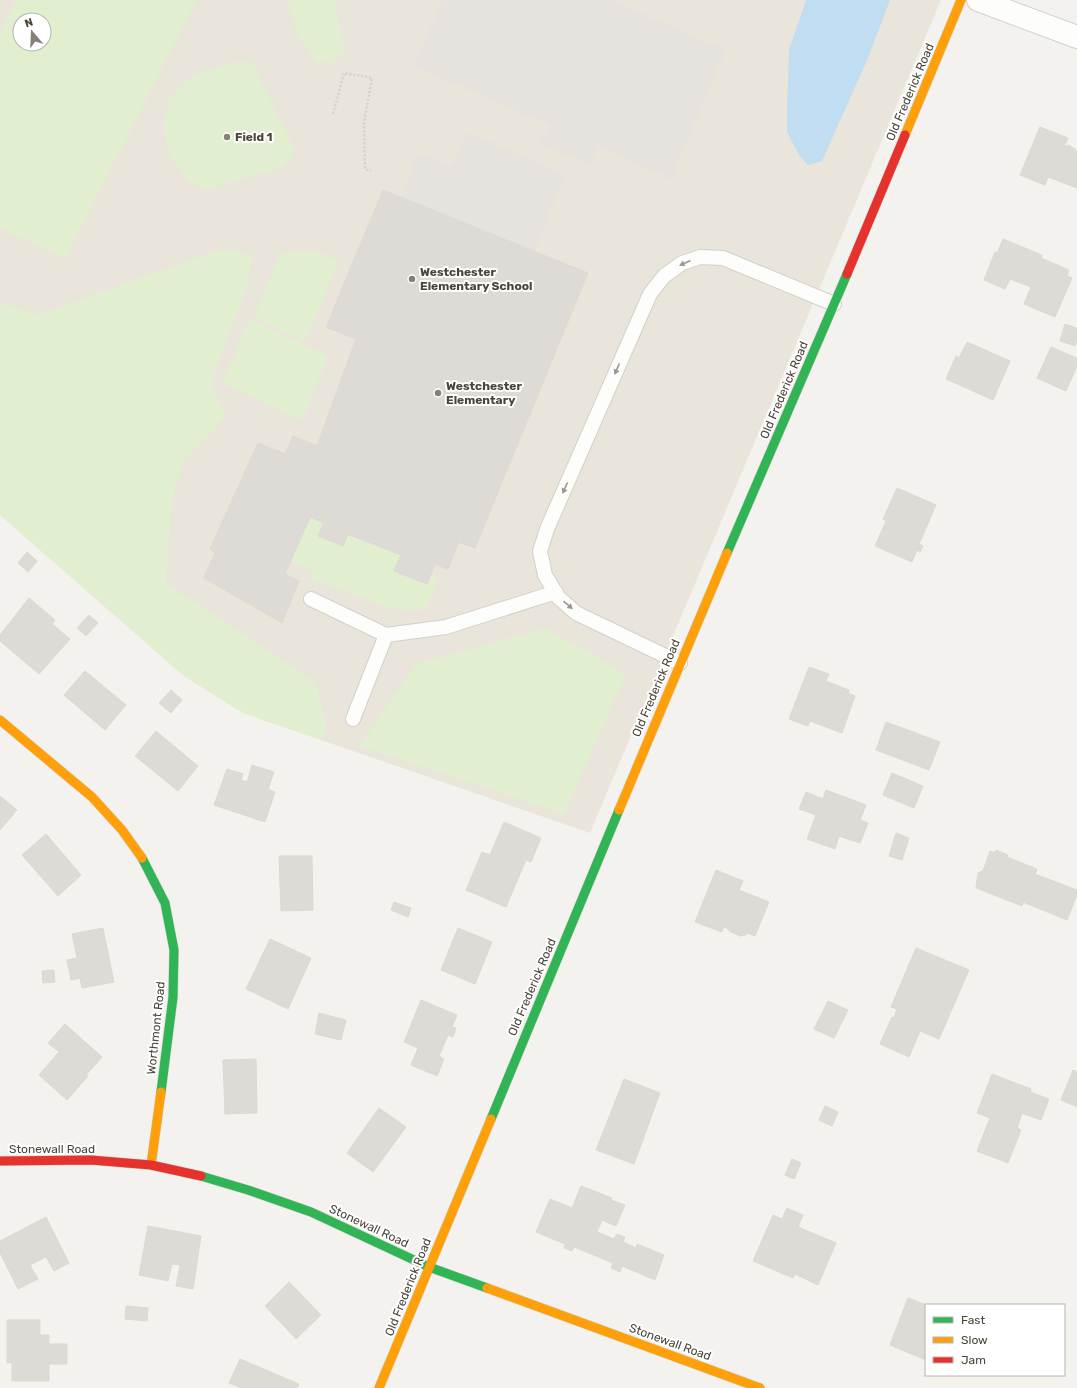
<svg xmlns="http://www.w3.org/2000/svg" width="1077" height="1388" font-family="Rubik,sans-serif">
<rect width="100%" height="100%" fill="#f4f2ee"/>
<path fill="#eae5da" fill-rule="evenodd" d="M 0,0 L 941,0 L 590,833 L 243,713 L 184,676 L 0,515 ZM 20,20 L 44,20 L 44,44 L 20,44 Z"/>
<g fill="#e1eecf" fill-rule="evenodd">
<path d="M 16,0 L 197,0 L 65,259 L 0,228 L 0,32 ZM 20,20 L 44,20 L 44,44 L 20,44 Z"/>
<polygon points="287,0 334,0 345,52 332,64 316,61 297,34"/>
<polygon points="252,62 295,150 283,167 203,190 187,179 169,155 163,124 169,99 186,81 204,72 229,63"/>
<polygon points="224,248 252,256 248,284 210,385 226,414 213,431 184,460 172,498 166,584 315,682 327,725 321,740 243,713 184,676 0,515 0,302 38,315"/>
<polygon points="318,251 339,261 305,341 254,317 280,253"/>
<polygon points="250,319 328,356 302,421 222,383"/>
<polygon points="310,517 324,523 318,536 342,546 348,534 401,555 394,570 430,575 439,578 425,610 408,610 388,608 309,577 312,570 291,561"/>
<polygon points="545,628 626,674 564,814 360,746 416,664"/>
</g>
<g fill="#e6e3df">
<polygon points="443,0 611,0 726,50 671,179 598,147 589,165 540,144 549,125 413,66"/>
<polygon points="468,132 565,175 535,251 400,197 417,153 452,166"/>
</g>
<polygon fill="#c0ddf1" points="806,0 890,0 868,58 822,161 808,165 799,155 787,132 787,115 789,50"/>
<g fill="#dedbd6" stroke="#dcd9d4">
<polygon points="1040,127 1068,138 1064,147 1068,145 1075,149 1077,152 1077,188 1048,177 1045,185 1020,175"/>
<polygon points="383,190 588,273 475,548 459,542 448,569 435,564 427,584 394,571 401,555 348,534 343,546 318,536 324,523 310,517 285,574 299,581 282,623 204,578 215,553 210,549 258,443 285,454 293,436 317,446 356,339 326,327"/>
<polygon points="1003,239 1042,255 1041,258 1069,270 1067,276 1072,278 1055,317 1024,304 1031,287 1010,279 1005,289 984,280 995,252 997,253"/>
<polygon points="1065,324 1077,328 1077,340 1075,346 1060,341"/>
<polygon points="967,342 1010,361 993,400 946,379 956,356 959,358"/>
<polygon points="1051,347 1077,358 1077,366 1066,391 1037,378"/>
<polygon points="897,488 936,505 919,544 923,546 920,552 917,550 912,562 875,546 886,521 883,519"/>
<polygon points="27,552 37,561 28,572 18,563"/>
<polygon points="29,598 55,620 52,624 70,639 39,674 0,641 0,635"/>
<polygon points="89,615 98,623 86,636 77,628"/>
<polygon points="809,667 829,674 826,681 849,690 848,693 855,696 842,733 810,721 808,726 789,719"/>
<polygon points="85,671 126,705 105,730 64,695"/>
<polygon points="171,690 182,700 171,713 159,703"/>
<polygon points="886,722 940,742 929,770 876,750"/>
<polygon points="156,731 198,766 178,791 135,756"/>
<polygon points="252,765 274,772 268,789 275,792 265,822 214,805 227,769 243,774 241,780 247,782"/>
<polygon points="892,773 923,786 914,808 883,795"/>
<polygon points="826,790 866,805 860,820 868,823 860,843 839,836 835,849 807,839 816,815 799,809 806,792 823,799"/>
<polygon points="0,796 17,810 0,830"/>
<polygon points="504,822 541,838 531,862 526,860 506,907 466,890 482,852 490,855"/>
<polygon points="896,833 909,838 902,860 889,856"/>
<polygon points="46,834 81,875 58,896 22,855"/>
<polygon points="996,850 1008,855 1007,857 1037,869 1035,874 1077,890 1077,895 1067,920 1023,902 1022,906 976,888 978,873 983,871 990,851 995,853"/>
<polygon points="279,856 312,856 313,910 281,911"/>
<polygon points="716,870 743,881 739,890 769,902 755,936 747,933 746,935 740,936 731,932 724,926 722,932 695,922"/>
<polygon points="394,902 411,908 408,917 391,910"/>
<polygon points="103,928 114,982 82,988 80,978 71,980 67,960 77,958 72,934"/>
<polygon points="458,928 492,942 475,984 441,970"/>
<polygon points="270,939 311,958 288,1009 246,989"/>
<polygon points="916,948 969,970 939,1039 920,1031 909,1057 880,1044 892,1017 894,1018 897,1009 891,1007"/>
<polygon points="54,970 55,982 43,983 42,971"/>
<polygon points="421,1000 457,1015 452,1027 456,1028 453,1037 448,1035 439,1056 444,1059 437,1076 411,1065 418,1048 404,1042"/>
<polygon points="828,1001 848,1010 834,1038 814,1029"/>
<polygon points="319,1013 346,1020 341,1040 315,1034"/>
<polygon points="65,1024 102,1057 86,1075 88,1076 67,1100 39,1075 59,1052 48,1043"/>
<polygon points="256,1059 257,1113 225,1114 223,1060"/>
<polygon points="1073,1070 1077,1072 1077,1107 1061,1100"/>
<polygon points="992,1074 1031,1089 1030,1092 1049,1099 1041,1120 1022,1113 1017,1128 1021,1130 1008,1163 977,1151 990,1118 977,1113"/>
<polygon points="624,1079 660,1093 634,1164 596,1150"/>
<polygon points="825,1106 838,1112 832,1126 819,1120"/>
<polygon points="379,1108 406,1127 373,1172 347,1153"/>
<polygon points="792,1159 801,1163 794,1179 785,1175"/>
<polygon points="581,1186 612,1198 611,1200 625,1205 616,1226 602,1220 597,1232 614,1239 617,1234 625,1237 623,1242 636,1248 637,1244 664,1255 655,1280 622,1266 620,1272 611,1268 613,1263 574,1247 572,1251 564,1248 565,1244 536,1232 550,1199 572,1208"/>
<polygon points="787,1208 803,1215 798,1227 836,1243 818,1285 795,1274 793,1278 753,1261 773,1215 782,1219"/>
<polygon points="46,1217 69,1263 54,1271 46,1257 30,1265 38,1279 18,1289 0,1253 0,1241"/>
<polygon points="148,1226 201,1236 193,1289 176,1286 180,1265 172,1264 168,1281 139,1275"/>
<polygon points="289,1282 321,1315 296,1339 265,1306"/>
<polygon points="908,1298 926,1305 926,1316 925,1319 926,1320 926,1360 890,1345"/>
<polygon points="126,1306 148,1308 147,1321 125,1319"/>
<polygon points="7,1320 40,1320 40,1335 49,1335 49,1344 67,1344 67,1364 49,1364 49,1381 12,1381 12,1362 7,1363"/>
<polygon points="240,1359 299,1384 297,1388 241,1388 229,1383"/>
</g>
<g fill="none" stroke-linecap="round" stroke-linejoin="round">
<g stroke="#d2d0cb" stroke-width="16">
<g id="lane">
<polyline points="311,599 386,635 446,627 556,592"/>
<polyline points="680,663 576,613 558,597 545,575 540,551 547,529 650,294 664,276 682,263 700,257 723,258 834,304"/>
<polyline points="353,719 386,635"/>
</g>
</g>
<g stroke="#d2d0cb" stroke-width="24">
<polyline id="street" points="978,0 1077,37"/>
</g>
<g stroke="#d3cfc5" stroke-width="10">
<g id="fast">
<polyline points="727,553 847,274"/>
<polyline points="142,858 165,903 174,950 173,997 161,1092"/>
<polyline points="491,1119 619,810"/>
<polyline points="201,1176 248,1190 311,1212 429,1267 487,1288"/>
</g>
</g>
<g stroke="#d3cfc5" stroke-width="10">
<g id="slow">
<polyline points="905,135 961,0"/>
<polyline points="0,720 92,797 122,830 142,858"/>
<polyline points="619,810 727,553"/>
<polyline points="151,1165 161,1092"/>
<polyline points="487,1288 760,1388"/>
<polyline points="379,1388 491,1119"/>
</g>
</g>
<g stroke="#d3cfc5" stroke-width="10">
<g id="jam">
<polyline points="847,274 905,135"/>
<polyline points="0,1161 91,1160 151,1165 201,1176"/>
</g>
</g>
<polyline stroke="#d3d2cc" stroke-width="2.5" stroke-dasharray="2 2" stroke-linecap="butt" points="333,114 344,73 372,78 364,123 365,169 371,171"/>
<use href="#lane" stroke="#fdfdfc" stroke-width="14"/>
<use href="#street" stroke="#fdfdfc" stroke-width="22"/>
<use href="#fast" stroke="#30b455" stroke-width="9"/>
<use href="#slow" stroke="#ff9f0a" stroke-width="9"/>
<use href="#jam" stroke="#e5322d" stroke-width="9"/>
</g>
<defs><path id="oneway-solid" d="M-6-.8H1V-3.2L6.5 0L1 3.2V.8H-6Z"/></defs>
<g fill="#9b9791">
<use href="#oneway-solid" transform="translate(685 263) rotate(156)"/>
<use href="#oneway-solid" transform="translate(617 369) rotate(114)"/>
<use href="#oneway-solid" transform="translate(565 488) rotate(114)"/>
<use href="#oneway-solid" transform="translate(568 605) rotate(41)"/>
</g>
<g fill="#868178" stroke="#fff" stroke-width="1.5">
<circle cx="227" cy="137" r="4"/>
<circle cx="412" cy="279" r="4"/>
<circle cx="438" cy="393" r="4"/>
</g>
<g text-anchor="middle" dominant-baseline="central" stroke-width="4" stroke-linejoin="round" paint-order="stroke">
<g font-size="12" fill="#4b4439" stroke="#fff">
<text transform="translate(910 92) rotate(-67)">Old Frederick Road</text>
<text transform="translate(784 390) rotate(-67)">Old Frederick Road</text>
<text transform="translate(656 688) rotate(-67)">Old Frederick Road</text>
<text transform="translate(532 987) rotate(-67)">Old Frederick Road</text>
<text transform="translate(156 1028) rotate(-84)">Worthmont Road</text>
<text x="52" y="1149">Stonewall Road</text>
<text transform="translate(369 1226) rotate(25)">Stonewall Road</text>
<text transform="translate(408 1287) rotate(-68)">Old Frederick Road</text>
<text transform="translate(670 1342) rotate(20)">Stonewall Road</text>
</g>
<g font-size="12" font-weight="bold" fill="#4b4439" stroke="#fff" text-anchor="start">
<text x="235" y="137">Field 1</text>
<text x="420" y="272">Westchester<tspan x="420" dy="14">Elementary School</tspan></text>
<text x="446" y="386">Westchester<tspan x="446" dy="14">Elementary</tspan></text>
</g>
</g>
<rect x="925" y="1304" width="140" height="72" fill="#ffffff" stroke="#b7b4b0"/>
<rect x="933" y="1317" width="20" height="6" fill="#30b455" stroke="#b7b4b0"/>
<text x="961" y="1324" font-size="12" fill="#4b4439">Fast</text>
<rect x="933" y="1337" width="20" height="6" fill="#ff9f0a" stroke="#b7b4b0"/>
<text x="961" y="1344" font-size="12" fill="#4b4439">Slow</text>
<rect x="933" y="1357" width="20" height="6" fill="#e5322d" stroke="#b7b4b0"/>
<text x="961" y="1364" font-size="12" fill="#4b4439">Jam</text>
<g transform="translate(32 32) rotate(341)"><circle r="19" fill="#ffffff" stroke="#b7b4b0"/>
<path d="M0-3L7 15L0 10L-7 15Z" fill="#868178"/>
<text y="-6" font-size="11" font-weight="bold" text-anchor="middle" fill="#4b4439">N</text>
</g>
</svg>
